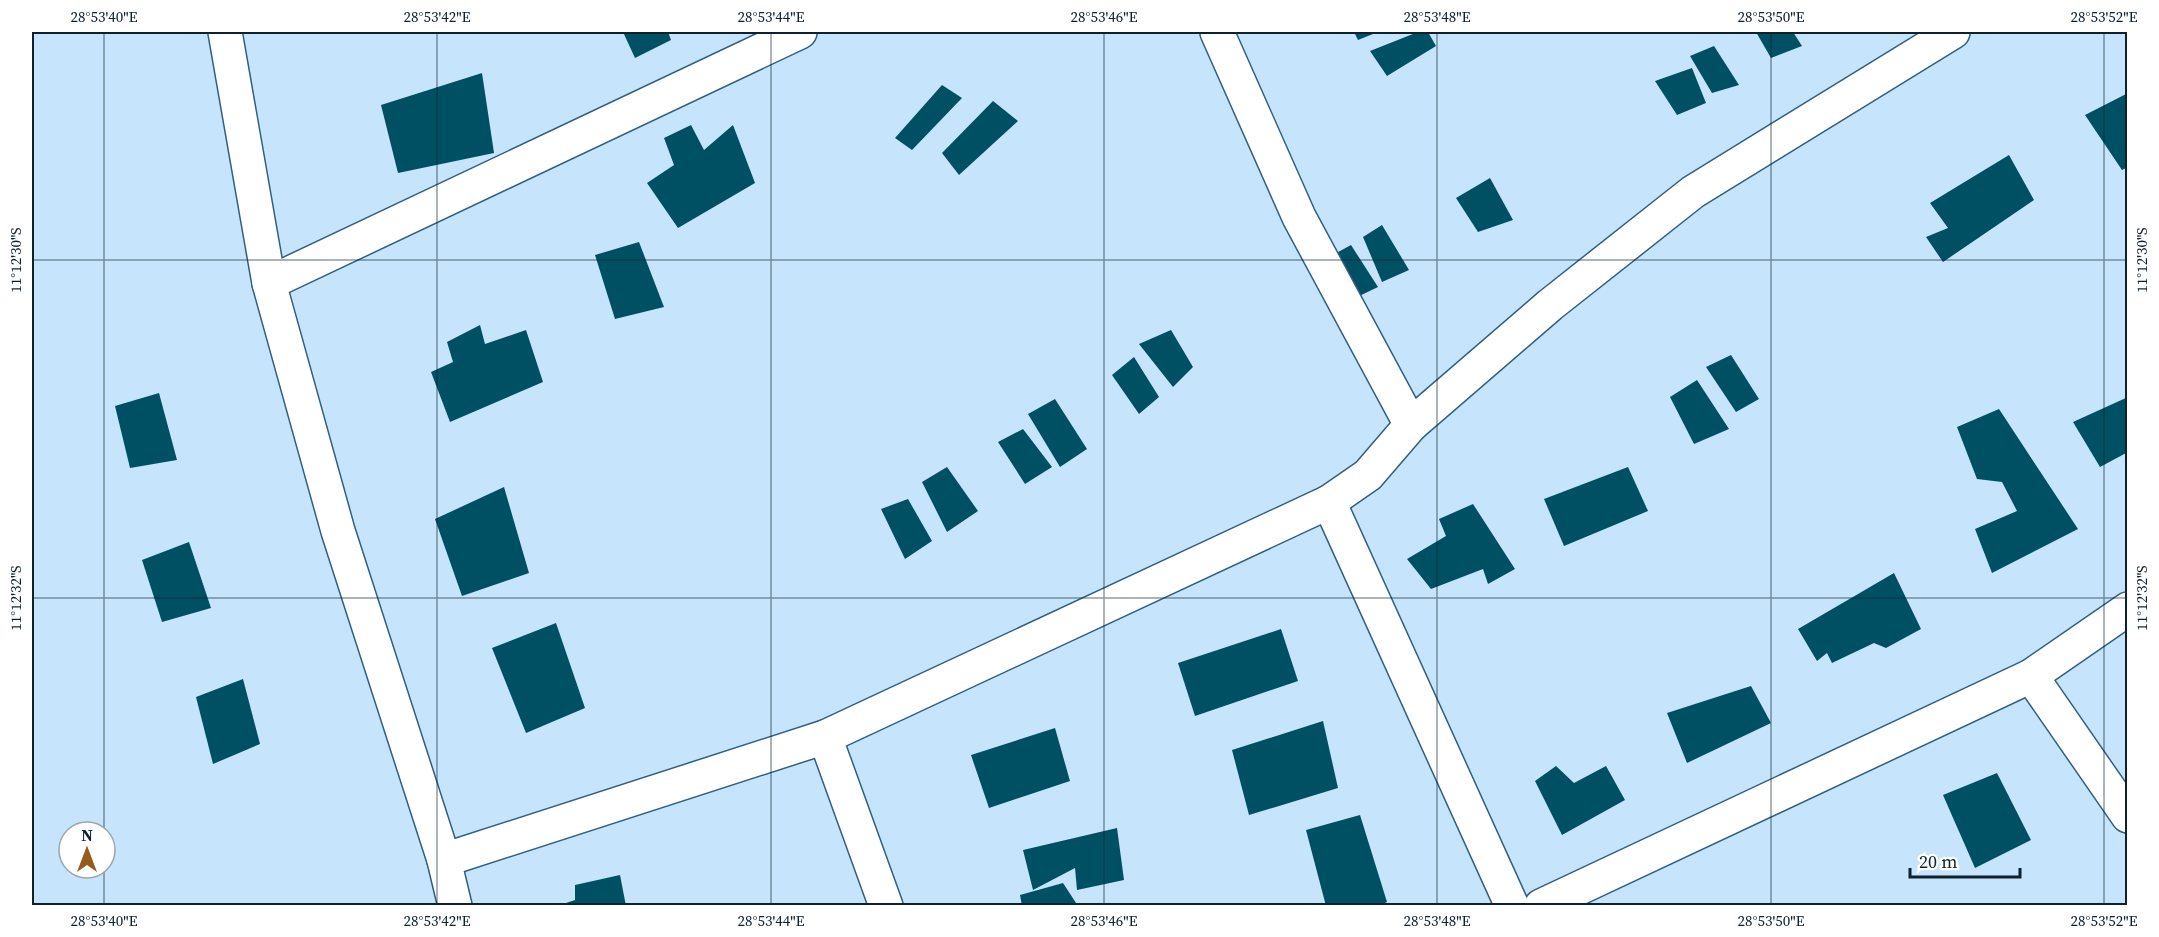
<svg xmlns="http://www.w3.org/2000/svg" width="2159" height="937" font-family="'Source Serif 4',serif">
<rect width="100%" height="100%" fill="#c6e4fb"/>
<g fill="#005064">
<polygon points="623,32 668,32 671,40 635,58"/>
<polygon points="1354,32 1378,32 1358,40"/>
<polygon points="1418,32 1428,32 1436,46 1387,76 1370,51"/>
<polygon points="1756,32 1793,32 1802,46 1771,58"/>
<polygon points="1714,46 1739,85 1712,93 1690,56"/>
<polygon points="1692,68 1706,103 1677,115 1655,81"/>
<polygon points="482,73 494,153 398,173 381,105"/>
<polygon points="942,85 962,98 912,150 895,138"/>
<polygon points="2128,93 2128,167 2122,170 2085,115"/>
<polygon points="993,101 1018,121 959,175 942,153"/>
<polygon points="691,125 704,150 733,125 755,183 678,228 647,183 674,165 664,138"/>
<polygon points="2009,155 2034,200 1943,262 1926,237 1948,228 1930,203"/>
<polygon points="1490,178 1513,220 1478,232 1456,198"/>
<polygon points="1382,225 1409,270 1382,282 1363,237"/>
<polygon points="639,242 664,307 615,319 595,255"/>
<polygon points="1351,245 1378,287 1353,299 1329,257"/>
<polygon points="480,325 485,344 526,330 543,382 450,422 431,372 453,362 447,342"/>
<polygon points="1171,330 1193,367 1173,387 1139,344"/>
<polygon points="1731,355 1759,399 1736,412 1706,367"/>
<polygon points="1134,357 1159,397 1139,414 1112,375"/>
<polygon points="1697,380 1729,429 1694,444 1670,397"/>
<polygon points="159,393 177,460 130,468 115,406"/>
<polygon points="2128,397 2128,452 2100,467 2073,422"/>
<polygon points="1055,399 1087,449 1060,467 1028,414"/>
<polygon points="1999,409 2078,529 1992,573 1975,529 2017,511 2002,482 1977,479 1957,427"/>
<polygon points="1023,429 1052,467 1025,484 998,442"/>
<polygon points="947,467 978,511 947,532 922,482"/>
<polygon points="1628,467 1648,511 1564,546 1544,499"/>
<polygon points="504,487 529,573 462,596 435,519"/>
<polygon points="908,499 932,541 905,559 881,509"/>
<polygon points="1473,504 1515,569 1488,584 1483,569 1431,589 1407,559 1446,536 1439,519"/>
<polygon points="189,542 211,608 162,622 142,560"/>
<polygon points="1894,573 1921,629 1886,648 1874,643 1832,663 1827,653 1817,661 1798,629"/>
<polygon points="556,623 585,708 526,733 492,648"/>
<polygon points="1281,629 1298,681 1195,716 1178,663"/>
<polygon points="243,679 260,744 213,764 196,697"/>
<polygon points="1751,686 1771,723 1687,763 1667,713"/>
<polygon points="1323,721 1338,788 1249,815 1232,750"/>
<polygon points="1055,728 1070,781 989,808 971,755"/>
<polygon points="1556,766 1574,783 1606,766 1625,800 1562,835 1535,781"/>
<polygon points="1997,773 2031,840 1975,868 1943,795"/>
<polygon points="1360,815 1387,902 1378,906 1326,906 1306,830"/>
<polygon points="1117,828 1124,880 1077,890 1075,868 1033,890 1023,850"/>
<polygon points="620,875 626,906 557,906 575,900 575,885"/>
<polygon points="1063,883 1078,906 1022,906 1020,895"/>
</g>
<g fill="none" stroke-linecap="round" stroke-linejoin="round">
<g stroke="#315f81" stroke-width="36">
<g id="minor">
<polyline points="225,32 269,283 338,531 444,860 455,906"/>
<polyline points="1217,32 1299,217 1411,425"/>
<polyline points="269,283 800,32"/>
<polyline points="1329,502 1512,906"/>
<polyline points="2031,676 2128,816"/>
<polyline points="825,737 886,906"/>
<polyline points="444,860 825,737 1329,502 1368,475 1411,425 1550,305 1693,192 1953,32"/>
<polyline points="1541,906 2031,676 2128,609"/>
</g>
</g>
<use href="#minor" stroke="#fff" stroke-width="33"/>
</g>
<path fill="none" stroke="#0e212f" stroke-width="1.5" stroke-opacity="0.45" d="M 104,32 L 104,832M 437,32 L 437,906M 771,32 L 771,906M 1104,32 L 1104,906M 1437,32 L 1437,906M 1771,32 L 1771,906M 2104,32 L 2104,906M 32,260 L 2128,260M 32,598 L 2128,598M 104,868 L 104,906"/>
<rect width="2159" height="937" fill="none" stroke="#ffffff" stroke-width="66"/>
<g transform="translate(87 850)"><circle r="28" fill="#ffffff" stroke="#9fa6ac" stroke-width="1.5"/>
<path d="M0-4.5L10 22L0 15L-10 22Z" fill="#975c1d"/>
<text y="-9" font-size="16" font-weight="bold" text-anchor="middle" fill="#0e212f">N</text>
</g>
<path d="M1910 868v9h110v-9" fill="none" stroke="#0e212f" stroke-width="3"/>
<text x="1919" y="868" font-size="18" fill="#0e212f" stroke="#ffffff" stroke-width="4.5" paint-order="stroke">20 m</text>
<rect x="33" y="33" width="2093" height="871" fill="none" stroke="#0e212f" stroke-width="2"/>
<g font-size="15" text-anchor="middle" fill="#0e212f">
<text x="104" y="22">28°53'40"E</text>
<text x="437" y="22">28°53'42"E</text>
<text x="771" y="22">28°53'44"E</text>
<text x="1104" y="22">28°53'46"E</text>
<text x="1437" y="22">28°53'48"E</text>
<text x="1771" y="22">28°53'50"E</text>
<text x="2104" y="22">28°53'52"E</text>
<text transform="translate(16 260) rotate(-90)" y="5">11°12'30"S</text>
<text transform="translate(2142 260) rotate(-90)" y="5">11°12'30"S</text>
<text transform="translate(16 598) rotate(-90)" y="5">11°12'32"S</text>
<text transform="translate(2142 598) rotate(-90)" y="5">11°12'32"S</text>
<text x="104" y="926">28°53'40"E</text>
<text x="437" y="926">28°53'42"E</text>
<text x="771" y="926">28°53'44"E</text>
<text x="1104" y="926">28°53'46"E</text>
<text x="1437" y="926">28°53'48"E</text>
<text x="1771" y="926">28°53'50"E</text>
<text x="2104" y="926">28°53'52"E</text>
</g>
</svg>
